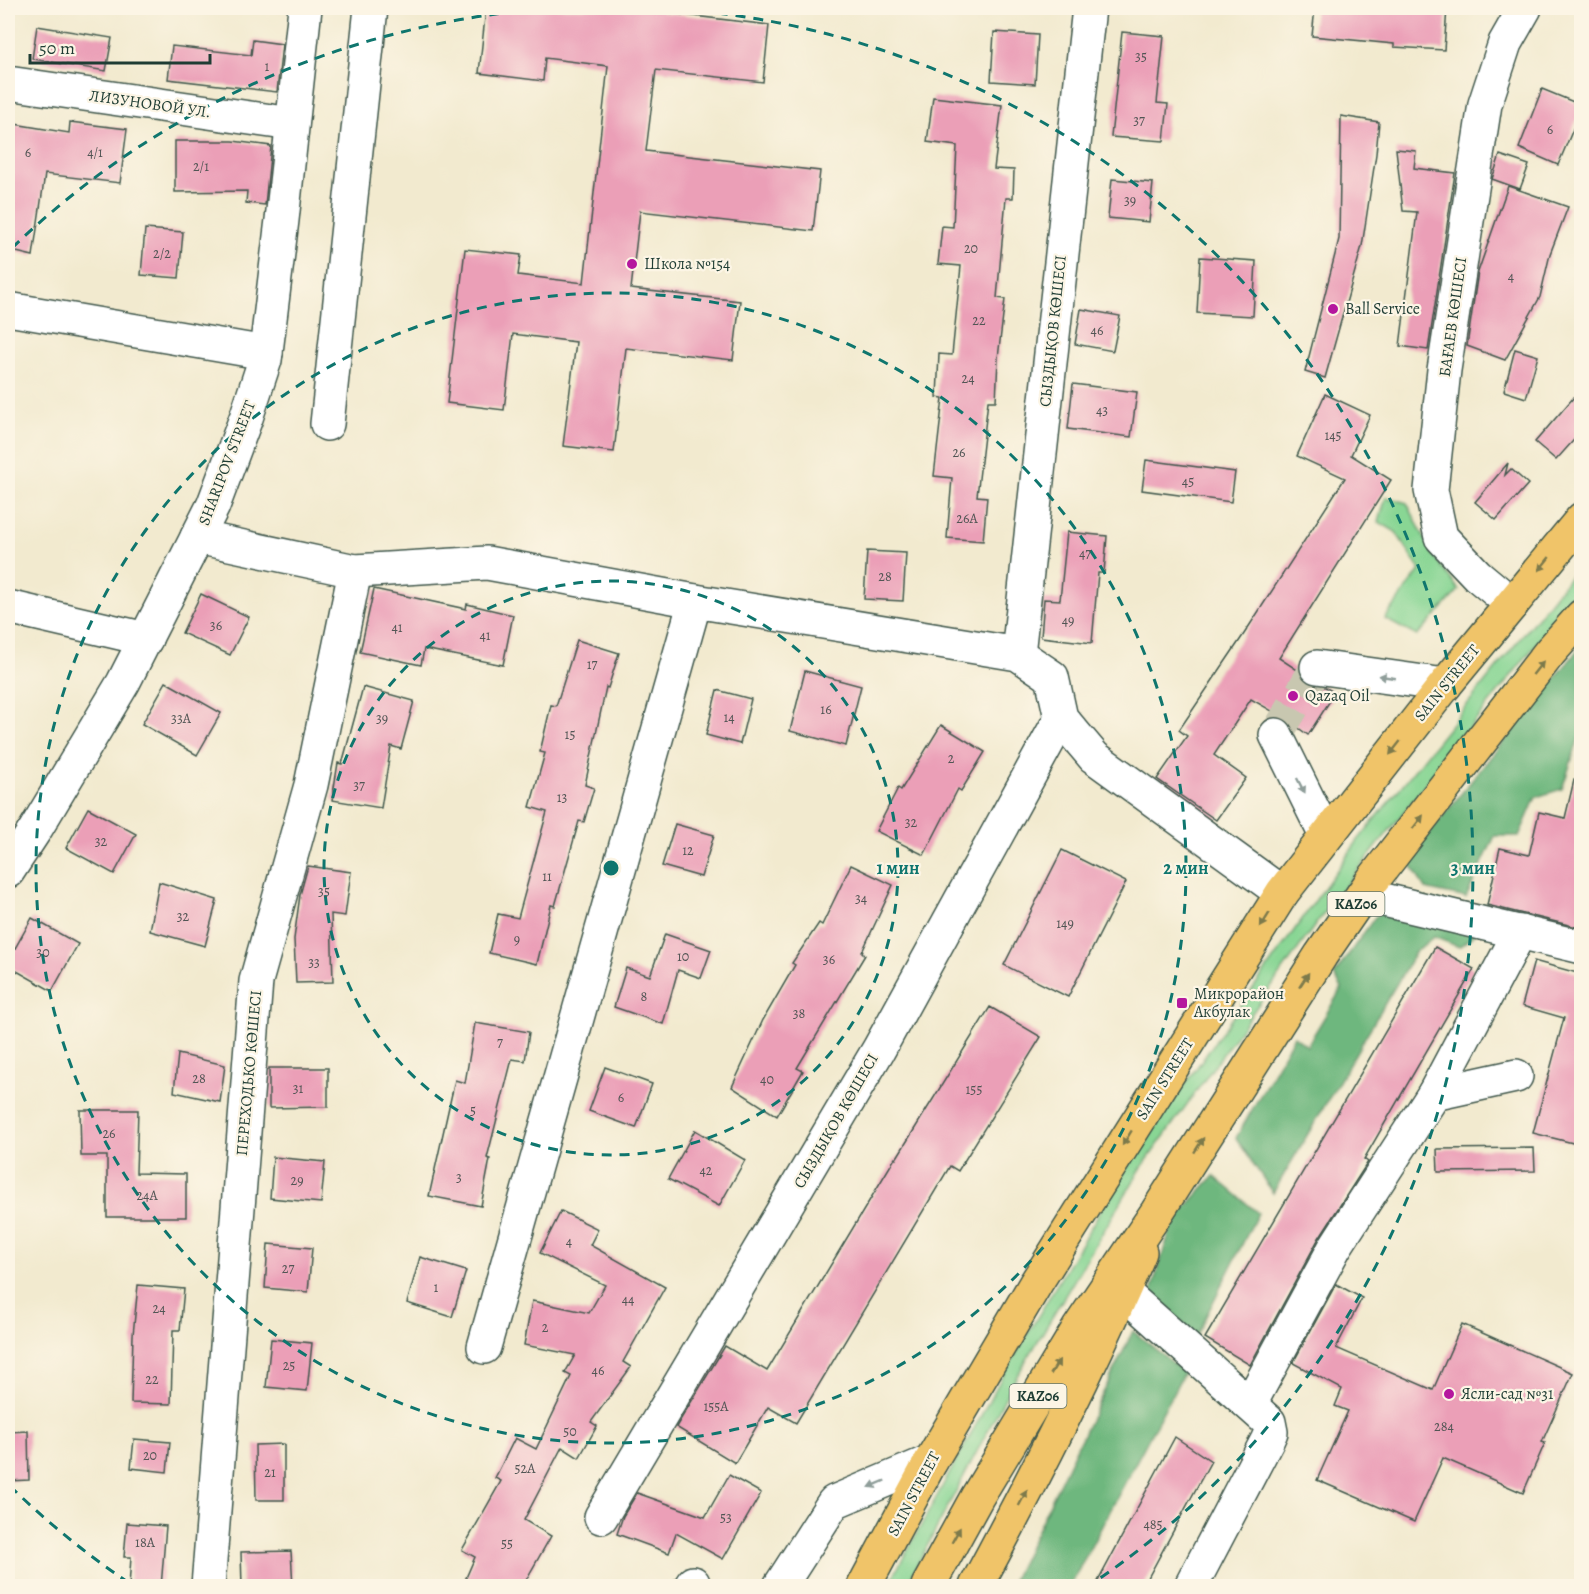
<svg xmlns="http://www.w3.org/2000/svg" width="1589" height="1594" font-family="Alegreya,serif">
<rect width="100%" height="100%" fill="#fcf5e5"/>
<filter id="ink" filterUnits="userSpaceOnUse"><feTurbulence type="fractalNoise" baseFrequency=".0167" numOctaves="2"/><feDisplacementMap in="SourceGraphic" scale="12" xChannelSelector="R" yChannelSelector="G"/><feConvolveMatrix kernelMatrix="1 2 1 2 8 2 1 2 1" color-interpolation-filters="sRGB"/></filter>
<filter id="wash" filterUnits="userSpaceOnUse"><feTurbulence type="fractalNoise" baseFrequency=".008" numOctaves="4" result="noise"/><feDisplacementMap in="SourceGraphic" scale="24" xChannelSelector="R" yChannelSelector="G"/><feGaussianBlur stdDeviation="1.35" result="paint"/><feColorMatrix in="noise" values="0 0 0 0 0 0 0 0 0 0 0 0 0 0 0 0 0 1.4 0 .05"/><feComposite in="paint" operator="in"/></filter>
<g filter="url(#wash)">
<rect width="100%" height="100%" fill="#f2eacf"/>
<g fill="#89d694" stroke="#548a64" stroke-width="1.5">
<polygon points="1386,497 1407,503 1433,555 1459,590 1417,636 1385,619 1420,570 1396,532 1379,522"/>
<polygon points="1581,563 1581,587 1318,921 1140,1170 1014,1381 906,1586 888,1586 1002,1377 1127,1166 1359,839"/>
</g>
<g fill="#6eb77e" stroke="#467a59" stroke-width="1.5">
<polygon points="1581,646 1581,732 1562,789 1536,797 1519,836 1495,836 1466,898 1425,889 1408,859"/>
<polygon points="1387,909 1476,933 1459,947 1434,937 1416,951 1273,1193 1236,1138 1294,1036 1307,1046 1342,988 1334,975 1375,917"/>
<polygon points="1214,1176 1258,1213 1196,1336 1150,1295 1173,1221"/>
<polygon points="1133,1331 1184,1372 1070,1586 1010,1586"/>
</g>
<g id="blocks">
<g fill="#eb9fb7">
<polygon points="486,8 662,8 661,12 769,25 763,82 656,70 646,151 820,171 813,231 640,211 631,289 740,301 733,360 626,348 614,452 563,446 576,342 513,334 504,410 447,403 465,249 521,255 518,275 584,283 608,66 545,58 543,81 479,73"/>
<polygon points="1315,8 1447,8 1444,50 1394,47 1394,44 1312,36"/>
<polygon points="37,26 112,38 106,71 32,59"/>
<polygon points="994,32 1038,35 1035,84 991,81"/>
<polygon points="1122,32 1164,36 1157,103 1168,104 1164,141 1111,137"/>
<polygon points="253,40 282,44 277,92 168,79 172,46 251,55"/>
<polygon points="1542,89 1581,105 1581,110 1558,165 1519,148"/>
<polygon points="933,97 1002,105 994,169 1014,170 1013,198 1006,198 997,298 1005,299 998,358 996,401 988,401 977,496 987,497 983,541 947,538 952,478 934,476 943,398 937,397 939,354 952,355 961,266 938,264 942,226 953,227 957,146 927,142"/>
<polygon points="1341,116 1379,122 1376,154 1362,246 1325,378 1305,372 1339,239"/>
<polygon points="70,122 127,129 120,183 45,174 33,256 8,250 8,123 69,133"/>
<polygon points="175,141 233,141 271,146 265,205 246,203 247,191 175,192"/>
<polygon points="1396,149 1416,151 1414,168 1455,173 1428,350 1400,346 1417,212 1403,211"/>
<polygon points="1500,155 1529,165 1520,189 1492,179"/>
<polygon points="1112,179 1153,183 1149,222 1108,218"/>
<polygon points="1508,186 1568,207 1550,254 1540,297 1505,360 1467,346 1478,272"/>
<polygon points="145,229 183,232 179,278 141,275"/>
<polygon points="1200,257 1256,261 1253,316 1197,313"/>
<polygon points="1081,309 1120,316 1113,351 1075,344"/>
<polygon points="1515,349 1538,356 1526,398 1504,391"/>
<polygon points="1073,384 1137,392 1131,437 1068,429"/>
<polygon points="1581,389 1581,432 1556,460 1535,442"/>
<polygon points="1325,394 1370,415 1351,455 1391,480 1279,658 1299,671 1306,682 1325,687 1335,693 1308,735 1286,719 1251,699 1214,755 1246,778 1216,820 1157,779 1187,736 1179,730 1244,634 1345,478 1297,456"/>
<polygon points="1146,460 1235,472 1231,502 1142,490"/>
<polygon points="1508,463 1505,475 1511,469 1528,484 1496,520 1475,502"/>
<polygon points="1067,532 1107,536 1104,573 1098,573 1092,643 1041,637 1044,599 1060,600"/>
<polygon points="867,551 906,553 903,601 864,599"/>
<polygon points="374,589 466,609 467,604 513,615 503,665 424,649 421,665 360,652"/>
<polygon points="201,594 249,617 230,655 182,633"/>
<polygon points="577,640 619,653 608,688 606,687 585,785 594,788 584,822 579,821 555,906 551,905 537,964 489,953 498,914 518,918 547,812 530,807 545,753 540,752 551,705 556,706"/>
<polygon points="805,671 861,686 846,746 790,731"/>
<polygon points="166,682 221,713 197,755 142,724"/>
<polygon points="363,687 414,701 401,749 391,746 381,808 332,800 338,763 342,764"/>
<polygon points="717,690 751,699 740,744 706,735"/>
<polygon points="941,725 985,752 961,791 958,789 924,855 876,831 898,788 901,790"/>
<polygon points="1574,780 1581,781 1581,928 1487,905 1500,848 1529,855 1539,812 1565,818"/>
<polygon points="88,808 136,834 114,874 66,848"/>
<polygon points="675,824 714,835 701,877 662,866"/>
<polygon points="1062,850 1126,882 1068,997 1004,965"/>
<polygon points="851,865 893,885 862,952 865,955 797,1068 803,1071 777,1116 732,1087 763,1020 795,965 792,963 819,923 822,925"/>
<polygon points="308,866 351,872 345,916 331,914 333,982 296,983 294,939 300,895"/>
<polygon points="159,882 217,900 205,946 150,931"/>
<polygon points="32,918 78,944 52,991 8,966 8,961"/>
<polygon points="665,934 711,950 701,978 678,970 663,1024 614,1007 626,968 650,976"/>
<polygon points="1435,947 1474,969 1364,1159 1368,1162 1319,1238 1250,1365 1205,1338"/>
<polygon points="1534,961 1581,974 1581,1127 1577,1144 1533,1133 1564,1018 1522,1006"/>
<polygon points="990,1007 1041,1037 958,1171 950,1166 796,1423 768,1407 735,1463 676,1427 725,1346 767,1371 895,1158 896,1159"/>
<polygon points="475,1023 529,1032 525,1061 512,1059 487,1158 490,1159 481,1206 429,1196 455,1080 465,1083"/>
<polygon points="178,1054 225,1065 220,1102 174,1092"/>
<polygon points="605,1067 652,1084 636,1128 589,1111"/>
<polygon points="269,1068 328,1068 328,1107 269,1108"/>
<polygon points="80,1110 138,1110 136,1173 186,1174 186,1217 107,1217 107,1156 81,1156"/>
<polygon points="695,1130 745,1160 719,1206 668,1179"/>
<polygon points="1534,1148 1535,1171 1438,1172 1437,1149"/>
<polygon points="273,1157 325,1162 321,1203 270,1198"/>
<polygon points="561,1211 598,1229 590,1245 665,1287 623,1362 631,1367 591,1422 597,1426 579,1458 562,1447 524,1520 551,1536 522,1587 462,1587 475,1557 462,1550 501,1481 495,1478 515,1438 536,1449 571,1376 565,1373 575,1355 524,1345 532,1301 589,1313 605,1285 540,1253"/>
<polygon points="268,1244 312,1248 308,1292 265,1288"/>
<polygon points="420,1257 466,1271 452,1317 407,1303"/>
<polygon points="1336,1284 1362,1298 1336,1348 1433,1390 1462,1324 1573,1373 1542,1442 1545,1443 1523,1493 1443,1458 1414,1522 1317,1480 1348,1411 1335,1406 1342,1389 1293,1363"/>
<polygon points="138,1285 184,1289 180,1330 173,1330 171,1404 131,1403 133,1335"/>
<polygon points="271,1339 312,1343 307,1391 266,1387"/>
<polygon points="28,1431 29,1480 8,1481 8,1432"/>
<polygon points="1175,1437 1211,1461 1143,1587 1095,1587"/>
<polygon points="134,1439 170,1442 167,1472 131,1468"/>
<polygon points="284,1444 284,1500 256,1500 255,1445"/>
<polygon points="729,1475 761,1493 723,1559 676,1533 669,1553 617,1534 623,1516 637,1493 705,1517"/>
<polygon points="127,1523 166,1526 161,1587 129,1587 131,1557 124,1557"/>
<polygon points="291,1551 293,1587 242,1587 241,1552"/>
</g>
</g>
</g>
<g filter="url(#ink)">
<use href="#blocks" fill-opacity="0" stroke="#3f574b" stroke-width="1.5"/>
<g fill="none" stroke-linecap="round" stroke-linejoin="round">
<polyline stroke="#c8c7b0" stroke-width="33" stroke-dasharray="33 16" stroke-linecap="butt" points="1276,735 1317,667"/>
<g stroke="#3f574b" stroke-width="36">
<g id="minor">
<polyline points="8,83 292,124"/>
<polyline points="8,309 266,353"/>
<polyline points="327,424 371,8"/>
<polyline points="197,537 355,571 487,563 695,601 1018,654 1052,677 1061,718 1094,757 1282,893"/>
<polyline points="1512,604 1477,575 1441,537 1431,490 1444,370 1485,104 1505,43 1525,8"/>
<polyline points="8,607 146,639"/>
<polyline points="1018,654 1089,8"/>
<polyline points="1317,667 1445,685"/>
<polyline points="1276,735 1326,836"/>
<polyline points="8,871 35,830 123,683 213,506 246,418 265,360 282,220 305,8"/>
<polyline points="1363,895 1582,947"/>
<polyline points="1434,1094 1516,1076"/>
<polyline points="1123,1292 1269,1422 1271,1432 1267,1441 1191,1586"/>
<polyline points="484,1347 695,601"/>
<polyline points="1250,1404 1335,1247 1434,1094 1520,932"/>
<polyline points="601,1517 879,1049 1061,718"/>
<polyline points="208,1586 256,981 311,785 355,571"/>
<polyline points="691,1586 693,1583"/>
<polyline points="780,1586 834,1502 931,1461"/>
</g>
</g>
<g stroke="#3f574b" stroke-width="36">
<path id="major" d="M 976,1586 C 1035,1477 1092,1366 1140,1252"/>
</g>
<g stroke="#3f574b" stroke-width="36">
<g id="highway">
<polyline points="864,1586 931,1461 1036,1283 1282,893 1445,685 1582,519"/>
<polyline points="928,1586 977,1497 1079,1328 1157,1212 1321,955 1372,881 1550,652 1582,616"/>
</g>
</g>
<use href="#minor" stroke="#fff" stroke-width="33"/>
<use href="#major" stroke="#f0c469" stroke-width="33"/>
<use href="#highway" stroke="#f0c469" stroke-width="33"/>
</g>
<defs><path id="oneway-solid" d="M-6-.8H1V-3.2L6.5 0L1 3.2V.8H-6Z" transform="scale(1.5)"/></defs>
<g fill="#7d7a4c">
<use href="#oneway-solid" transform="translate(1544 564) rotate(129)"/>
<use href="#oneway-solid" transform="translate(1538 668) rotate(-52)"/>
<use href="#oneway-solid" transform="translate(1395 748) rotate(128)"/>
<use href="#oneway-solid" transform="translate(1418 822) rotate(-52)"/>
<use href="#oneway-solid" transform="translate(1265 920) rotate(122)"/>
<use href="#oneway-solid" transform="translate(1304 980) rotate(-57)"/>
<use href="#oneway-solid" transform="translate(1127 1138) rotate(122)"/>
<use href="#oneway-solid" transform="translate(1199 1145) rotate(-57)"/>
<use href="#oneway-solid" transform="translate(1055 1367) rotate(-59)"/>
<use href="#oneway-solid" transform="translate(1023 1498) rotate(-62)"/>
<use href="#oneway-solid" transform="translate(956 1535) rotate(-61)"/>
</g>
<g fill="#8f9e9a">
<use href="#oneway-solid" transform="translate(1387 677) rotate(-172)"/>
<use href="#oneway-solid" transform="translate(1301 786) rotate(63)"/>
<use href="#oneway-solid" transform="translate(877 1484) rotate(157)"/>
</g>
</g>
<g fill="none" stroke="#0f766e" stroke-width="3" stroke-dasharray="10 8">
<circle cx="611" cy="868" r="287"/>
<circle cx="611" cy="868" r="575"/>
<path d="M129 1583A862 862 0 0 1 12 1488M12 248A862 862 0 0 1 558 8M664 8A862 862 0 0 1 1093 1583"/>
</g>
<g fill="#b5179e" stroke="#fcf5e5" stroke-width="2">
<circle cx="632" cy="264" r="6"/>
<circle cx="1333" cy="309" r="6"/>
<circle cx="1293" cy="696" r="6"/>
<rect x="1176" y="997" width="12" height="12" rx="3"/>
<circle cx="1449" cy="1394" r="6"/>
</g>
<g text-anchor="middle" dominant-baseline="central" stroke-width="4.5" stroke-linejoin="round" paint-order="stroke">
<g font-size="14" fill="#525655">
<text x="1141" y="56">35</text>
<text x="267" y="66">1</text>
<text x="1139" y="120">37</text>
<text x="1550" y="129">6</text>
<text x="28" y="152">6</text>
<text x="95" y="152">4/1</text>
<text x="201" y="166">2/1</text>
<text x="1130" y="200">39</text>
<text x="971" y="248">20</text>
<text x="162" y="253">2/2</text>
<text x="1511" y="276">4</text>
<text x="979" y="320">22</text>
<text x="1097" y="330">46</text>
<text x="968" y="378">24</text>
<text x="1102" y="410">43</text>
<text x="1333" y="435">145</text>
<text x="959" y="452">26</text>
<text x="1188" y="481">45</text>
<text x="967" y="518">26А</text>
<text x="1085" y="553">47</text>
<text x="885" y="576">28</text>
<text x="1068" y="620">49</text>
<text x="216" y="625">36</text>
<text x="397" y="627">41</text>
<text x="485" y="635">41</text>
<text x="592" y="664">17</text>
<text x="826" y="709">16</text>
<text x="729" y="717">14</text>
<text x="181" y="718">33А</text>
<text x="382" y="718">39</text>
<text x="570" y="734">15</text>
<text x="951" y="758">2</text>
<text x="359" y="785">37</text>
<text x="562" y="797">13</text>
<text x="911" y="822">32</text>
<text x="101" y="841">32</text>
<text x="688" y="850">12</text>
<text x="547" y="876">11</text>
<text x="324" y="891">35</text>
<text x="861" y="898">34</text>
<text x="183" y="916">32</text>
<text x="1065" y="923">149</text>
<text x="517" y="939">9</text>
<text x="43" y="952">30</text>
<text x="683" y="956">10</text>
<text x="829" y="959">36</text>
<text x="314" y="962">33</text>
<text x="644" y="996">8</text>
<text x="799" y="1013">38</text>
<text x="500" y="1042">7</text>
<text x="199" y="1078">28</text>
<text x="767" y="1079">40</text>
<text x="298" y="1088">31</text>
<text x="974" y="1089">155</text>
<text x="621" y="1097">6</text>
<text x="473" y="1110">5</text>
<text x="109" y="1133">26</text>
<text x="706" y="1170">42</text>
<text x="459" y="1177">3</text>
<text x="297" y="1180">29</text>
<text x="147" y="1195">24А</text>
<text x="569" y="1241">4</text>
<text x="288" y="1268">27</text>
<text x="436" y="1287">1</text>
<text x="628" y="1299">44</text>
<text x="159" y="1308">24</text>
<text x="545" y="1327">2</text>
<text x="289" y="1365">25</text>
<text x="598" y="1370">46</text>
<text x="152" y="1379">22</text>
<text x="716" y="1406">155А</text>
<text x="1444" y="1426">284</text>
<text x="570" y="1431">50</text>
<text x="150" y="1455">20</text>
<text x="525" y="1468">52А</text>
<text x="270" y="1472">21</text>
<text x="726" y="1517">53</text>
<text x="1153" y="1524">485</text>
<text x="145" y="1542">18А</text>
<text x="507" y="1543">55</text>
</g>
<g fill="#fcf5e5" stroke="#617469" stroke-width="1.5">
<rect x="1327.5" y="892" width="57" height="24" rx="4.5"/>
<rect x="1009.5" y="1384" width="57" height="24" rx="4.5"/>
</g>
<g font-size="15" font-weight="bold" fill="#1f3d34">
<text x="1356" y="904">KАZ06</text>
<text x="1038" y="1396">KАZ06</text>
</g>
<g font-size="16" fill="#1f3d34" stroke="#fcf5e5">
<text transform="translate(150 104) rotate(8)">ЛИЗУНОВОЙ УЛ.</text>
<text transform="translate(1453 317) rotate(-82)">БАҒАЕВ КӨШЕСІ</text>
<text transform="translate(1053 331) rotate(-84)">СЫЗДЫҚОВ КӨШЕСІ</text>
<text transform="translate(227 463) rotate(-69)">SHARIPOV STREET</text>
<text transform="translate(1447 683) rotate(-51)">SAIN STREET</text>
<text transform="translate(249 1073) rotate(-85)">ПЕРЕХОДЬКО КӨШЕСІ</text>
<text transform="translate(1165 1079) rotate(-58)">SAIN STREET</text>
<text transform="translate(836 1121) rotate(-60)">СЫЗДЫҚОВ КӨШЕСІ</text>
<text transform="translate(914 1494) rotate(-62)">SAIN STREET</text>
</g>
<g font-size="16" fill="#1f3d34" stroke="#fcf5e5" text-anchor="start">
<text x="644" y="264">Школа №154</text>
<text x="1345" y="309">Ball Service</text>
<text x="1305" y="696">Qazaq Oil</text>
<text x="1194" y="994">Микрорайон<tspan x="1194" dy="18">Акбулак</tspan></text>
<text x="1461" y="1394">Ясли-сад №31</text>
</g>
</g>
<circle cx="611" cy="868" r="9" fill="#0f766e" stroke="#fcf5e5" stroke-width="3"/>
<g font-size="18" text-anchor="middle" font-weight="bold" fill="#0f766e" stroke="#fcf5e5" stroke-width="4.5" stroke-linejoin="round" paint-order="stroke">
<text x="898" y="874">1 мин</text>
<text x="1186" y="874">2 мин</text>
<text x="1473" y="874">3 мин</text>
</g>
<rect width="1589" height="1594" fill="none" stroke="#fcf5e5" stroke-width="30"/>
<path d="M30 54v9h180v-9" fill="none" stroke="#1f3d34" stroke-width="3"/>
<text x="39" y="54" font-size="18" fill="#1f3d34" stroke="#fcf5e5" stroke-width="4.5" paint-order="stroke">50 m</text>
</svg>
